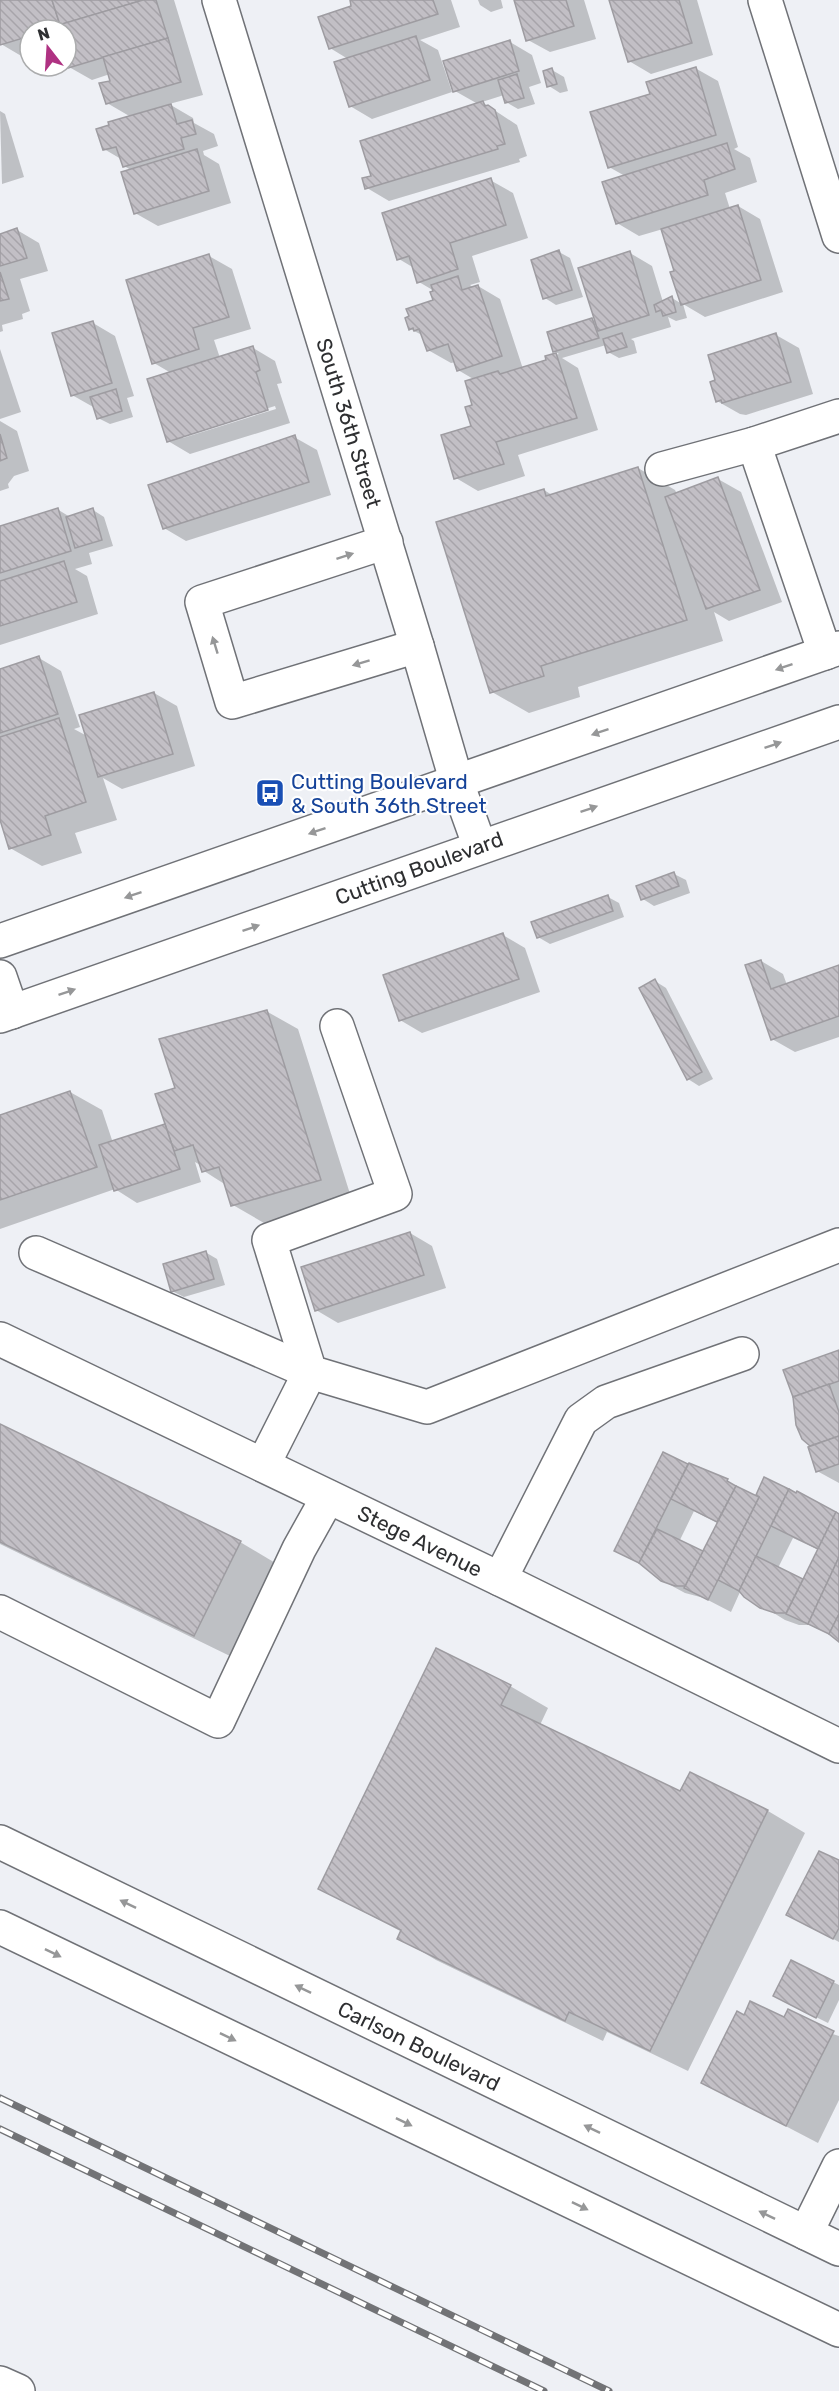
<svg xmlns="http://www.w3.org/2000/svg" width="839" height="2391" font-family="Rubik,sans-serif">
<defs>
<pattern id="building-back-hatch" width="6" height="6" patternUnits="userSpaceOnUse" patternTransform="scale(1.5)"><rect width="6" height="6" fill="#c2bfc5"/><path d="M-1 5l2 2M0 0l6 6M5-1l2 2" fill="none" stroke="#a7a4aa"/></pattern>
</defs>
<rect width="100%" height="100%" fill="#eef0f5"/>
<g fill="#0003" fill-rule="evenodd">
<polygon points="0,0 174,0 203,95 169,104 193,118 194,123 214,134 218,146 203,151 204,155 219,164 231,203 158,226 135,213 131,170 124,166 121,159 104,149 131,117 107,103 112,82 110,74 92,80 69,67 66,56 66,30 30,30 30,55 23,57 1,44"/>
<polygon points="351,0 451,0 460,27 420,40 438,50 452,92 372,119 350,106 348,59 330,48 353,7"/>
<polygon points="478,0 501,0 503,8 491,12 480,5"/>
<polygon points="516,0 584,0 596,39 550,52 528,40"/>
<polygon points="610,0 697,0 713,55 651,74 629,61"/>
<polygon points="510,42 532,55 541,83 529,87 535,104 518,109 506,102 504,95 482,102 517,125 527,156 519,159 520,162 389,201 367,188 373,177 478,104 455,91"/>
<polygon points="695,68 718,81 738,147 734,149 750,158 757,182 725,193 730,209 738,206 760,219 783,292 705,317 683,304 687,318 676,321 668,317 671,327 631,339 634,341 637,353 619,358 608,352 606,345 562,358 578,368 598,430 518,455 525,476 478,491 456,478 473,427 475,380 458,370 456,362 451,363 428,350 424,336 410,329 435,301 436,292 419,282 414,268 399,259 490,180 513,193 528,238 472,256 480,282 470,285 474,288 478,286 500,299 523,369 548,361 547,357 559,354 554,351 592,319 596,322 630,253 652,266 663,302 672,298 682,304 676,272 663,229 639,236 617,223 625,176 609,167 651,95"/>
<polygon points="552,70 564,77 568,91 560,93 549,86"/>
<polygon points="0,111 5,114 24,177 2,184"/>
<polygon points="17,230 39,243 48,271 20,279 30,311 22,314 23,319 2,325 3,331 0,332 0,235"/>
<polygon points="559,252 570,258 583,297 556,305 545,298"/>
<path d="M 209,256 L 232,269 L 251,329 L 214,340 L 220,358 L 253,348 L 275,361 L 282,383 L 277,384 L 290,423 L 190,454 L 168,441 L 171,373 L 154,363 ZM 275,406 L 276,409 L 183,438 L 183,435 Z"/>
<polygon points="93,323 115,336 134,396 127,398 133,417 110,424 98,418 95,408 72,395"/>
<polygon points="776,335 799,348 813,394 746,415 740,414 717,401"/>
<polygon points="0,349 21,412 0,419"/>
<polygon points="0,421 17,431 29,471 14,476 8,484 9,488 0,491"/>
<polygon points="294,437 317,450 331,495 186,541 164,528"/>
<polygon points="638,468 675,490 677,494 718,479 741,492 782,602 729,621 714,612 723,641 578,687 580,697 529,713 492,692 544,490 552,495"/>
<polygon points="57,509 70,517 93,510 104,517 113,546 89,553 92,564 75,569 87,576 98,614 0,645 0,527"/>
<polygon points="39,658 61,671 80,727 74,729 87,736 154,693 177,706 195,766 122,789 103,778 117,820 75,833 82,853 42,866 10,848 0,815 0,670"/>
<polygon points="674,874 686,880 690,893 654,906 643,899"/>
<polygon points="608,897 619,903 624,917 550,944 538,937"/>
<polygon points="503,935 525,948 540,992 422,1033 400,1020"/>
<polygon points="761,961 783,974 787,985 839,967 839,1037 795,1052 772,1039"/>
<polygon points="655,981 666,988 713,1079 699,1086 688,1079"/>
<polygon points="266,1011 298,1029 351,1197 264,1223 233,1205 226,1185 204,1171 202,1166 195,1162 201,1182 137,1203 115,1189 0,1229 0,1117 70,1092 102,1110 113,1143 165,1126 177,1089"/>
<polygon points="410,1233 432,1246 446,1288 338,1323 316,1310"/>
<polygon points="205,1252 217,1259 225,1285 184,1297 172,1291"/>
<polygon points="839,1352 839,1483 817,1471 813,1447 804,1438"/>
<polygon points="0,1426 240,1542 277,1564 232,1657 0,1544"/>
<path d="M 664,1454 L 689,1466 L 696,1468 L 698,1466 L 756,1497 L 765,1479 L 797,1495 L 798,1493 L 839,1514 L 839,1639 L 810,1625 L 799,1625 L 785,1620 L 740,1592 L 731,1612 L 704,1598 L 685,1593 L 661,1580 L 646,1567 L 616,1551 ZM 694,1511 L 718,1523 L 703,1554 L 679,1542 ZM 793,1538 L 819,1550 L 804,1581 L 778,1568 Z"/>
<polygon points="510,1686 548,1708 540,1725 681,1793 691,1774 768,1811 805,1833 688,2071 607,2032 603,2041 436,1960 399,1938 402,1932 320,1889"/>
<polygon points="839,1862 839,1942 788,1915"/>
<polygon points="833,1982 839,1985 839,2000 828,2023 786,2002"/>
<polygon points="785,2019 839,2036 839,2100 818,2143 703,2083"/>
</g>
<g fill="url(#building-back-hatch)" stroke="#9e9ca1" stroke-width="1.5">
<polygon points="0,0 52,0 60,25 52,30 30,30 30,36 0,45"/>
<polygon points="52,0 143,0 60,25"/>
<polygon points="143,0 156,0 168,38 68,68 66,61 66,30 56,30 55,26"/>
<polygon points="350,0 433,0 438,14 329,49 318,17 351,6"/>
<polygon points="514,0 566,0 574,26 526,41"/>
<polygon points="609,0 679,0 692,43 628,62"/>
<polygon points="416,36 430,80 349,107 334,62"/>
<polygon points="168,38 181,82 106,104 99,83 110,81 103,57"/>
<polygon points="510,40 519,71 453,92 443,61"/>
<polygon points="696,67 716,135 608,168 590,112 650,94 646,82"/>
<polygon points="552,68 557,84 547,87 543,71"/>
<polygon points="517,74 524,98 505,103 498,80"/>
<polygon points="483,101 485,106 488,105 495,110 505,144 497,146 498,149 365,189 362,178 371,176 360,141"/>
<polygon points="171,104 177,124 192,120 196,134 181,138 184,149 123,167 116,147 103,150 96,129 109,125 108,122"/>
<polygon points="727,143 735,169 704,180 708,195 616,224 602,182"/>
<polygon points="197,149 209,191 134,214 121,172"/>
<polygon points="491,178 506,225 450,243 458,269 417,283 409,256 397,260 382,213"/>
<polygon points="738,205 761,280 681,305 670,272 674,271 661,229"/>
<polygon points="17,228 27,258 0,266 0,234"/>
<polygon points="559,250 572,290 543,299 531,260"/>
<polygon points="630,251 649,315 598,331 578,268"/>
<polygon points="209,254 229,317 193,328 199,349 152,364 126,280"/>
<polygon points="0,272 9,299 0,301"/>
<polygon points="458,276 462,290 478,285 502,356 457,371 448,344 427,351 419,329 414,331 413,328 409,330 405,318 409,316 406,309 433,300 430,292 433,291 431,285"/>
<polygon points="672,296 676,312 663,316 661,310 656,312 654,305"/>
<polygon points="592,318 599,338 553,352 547,332"/>
<polygon points="93,321 112,383 71,396 52,333"/>
<polygon points="622,333 627,347 607,353 603,339"/>
<polygon points="776,333 791,382 722,403 721,400 716,402 710,382 715,380 708,355"/>
<polygon points="253,346 260,370 256,372 268,410 167,442 147,379"/>
<polygon points="556,353 577,418 496,442 504,464 454,479 441,435 471,426 465,407 472,405 465,381 498,371 500,374 546,360 545,356"/>
<polygon points="116,389 122,411 97,419 90,397"/>
<polygon points="0,434 7,458 0,461"/>
<polygon points="295,435 309,482 163,529 148,485"/>
<polygon points="638,467 687,620 541,666 544,676 490,693 436,522 544,489 546,496"/>
<polygon points="718,477 760,590 706,609 665,497"/>
<polygon points="58,508 71,551 0,573 0,526"/>
<polygon points="93,508 102,540 75,548 66,517"/>
<polygon points="64,561 77,602 0,626 0,581"/>
<polygon points="39,656 58,714 0,733 0,669"/>
<polygon points="154,692 173,754 98,777 79,715"/>
<polygon points="59,718 86,802 45,816 51,835 9,849 0,820 0,737"/>
<polygon points="674,872 679,886 641,900 636,886"/>
<polygon points="608,895 613,911 537,938 531,922"/>
<polygon points="503,933 519,979 399,1021 383,975"/>
<polygon points="761,960 771,989 839,965 839,1016 771,1040 745,965"/>
<polygon points="655,979 702,1072 687,1080 639,988"/>
<polygon points="267,1010 321,1180 231,1206 219,1167 202,1172 193,1145 174,1151 155,1094 175,1088 159,1039"/>
<polygon points="70,1091 97,1167 0,1200 0,1115"/>
<polygon points="165,1124 180,1169 114,1191 99,1145"/>
<polygon points="410,1232 424,1275 315,1311 301,1267"/>
<polygon points="206,1251 214,1279 171,1292 163,1264"/>
<polygon points="839,1350 839,1381 793,1397 783,1370"/>
<polygon points="829,1384 839,1412 839,1436 810,1446 802,1439 796,1425 793,1397"/>
<polygon points="0,1424 241,1541 194,1636 0,1542"/>
<polygon points="839,1436 839,1464 816,1472 808,1447"/>
<polygon points="663,1452 688,1464 639,1563 614,1551"/>
<polygon points="689,1463 728,1479 727,1481 736,1486 717,1522 671,1499"/>
<polygon points="764,1477 789,1489 739,1591 718,1580 759,1497 756,1495"/>
<polygon points="736,1486 759,1497 708,1600 684,1588"/>
<polygon points="789,1489 796,1493 797,1491 836,1512 818,1549 771,1526"/>
<polygon points="836,1512 839,1514 839,1557 808,1624 786,1614"/>
<polygon points="657,1529 703,1551 685,1586 675,1586 661,1581 639,1563"/>
<polygon points="756,1556 803,1579 786,1613 775,1613 760,1608 744,1597 739,1591"/>
<polygon points="839,1557 839,1614 829,1634 808,1624"/>
<polygon points="839,1614 839,1642 829,1634"/>
<polygon points="436,1648 511,1685 501,1705 680,1791 690,1772 768,1810 650,2051 569,2012 565,2021 397,1939 401,1930 318,1889"/>
<polygon points="819,1851 839,1860 839,1928 833,1939 786,1915"/>
<polygon points="791,1960 834,1981 816,2018 773,1996"/>
<polygon points="750,2001 784,2017 788,2009 834,2031 786,2126 701,2083 737,2011 744,2015"/>
</g>
<g fill="none" stroke-linecap="round" stroke-linejoin="round">
<g stroke="#707277" stroke-width="36">
<g id="minor">
<polyline points="219,0 417,646 457,783 480,847"/>
<polyline points="765,0 839,236"/>
<polyline points="662,469 754,444"/>
<polyline points="386,542 202,602 232,702 417,646"/>
<polyline points="825,653 754,444 839,416"/>
<polyline points="0,977 12,1012"/>
<polyline points="337,1026 395,1194 269,1240 310,1372 427,1407 839,1245"/>
<polyline points="36,1253 310,1372 263,1465"/>
<polyline points="0,1339 500,1579 839,1746"/>
<polyline points="500,1579 581,1420 606,1402 742,1354"/>
<polyline points="0,1612 218,1721 299,1549 328,1497"/>
<polyline points="806,2233 839,2166"/>
<polyline points="0,2383 18,2391"/>
</g>
</g>
<g stroke="#707277" stroke-width="36">
<g id="major">
<polyline points="0,941 839,648"/>
<polyline points="0,1016 839,722"/>
<polyline points="0,1842 839,2249"/>
<polyline points="0,1927 839,2330"/>
</g>
</g>
<use href="#minor" stroke="#fff" stroke-width="33"/>
<use href="#major" stroke="#fff" stroke-width="33"/>
<g stroke="#727376" stroke-width="7">
<g id="rail">
<polyline points="0,2098 609,2391"/>
<polyline points="0,2129 544,2391"/>
</g>
</g>
<use href="#rail" stroke="#fff" stroke-width="4.5" stroke-dasharray="14" stroke-linecap="butt"/>
</g>
<defs><path id="oneway-solid" d="M-6-.8H1V-3.2L6.5 0L1 3.2V.8H-6Z" transform="scale(1.5)"/></defs>
<g fill="#969798">
<use href="#oneway-solid" transform="translate(345 556) rotate(-18)"/>
<use href="#oneway-solid" transform="translate(215 645) rotate(-107)"/>
<use href="#oneway-solid" transform="translate(361 663) rotate(163)"/>
<use href="#oneway-solid" transform="translate(784 667) rotate(161)"/>
<use href="#oneway-solid" transform="translate(600 732) rotate(161)"/>
<use href="#oneway-solid" transform="translate(773 745) rotate(-19)"/>
<use href="#oneway-solid" transform="translate(589 809) rotate(-19)"/>
<use href="#oneway-solid" transform="translate(317 831) rotate(161)"/>
<use href="#oneway-solid" transform="translate(133 895) rotate(161)"/>
<use href="#oneway-solid" transform="translate(251 928) rotate(-19)"/>
<use href="#oneway-solid" transform="translate(67 992) rotate(-19)"/>
<use href="#oneway-solid" transform="translate(128 1904) rotate(-154)"/>
<use href="#oneway-solid" transform="translate(53 1953) rotate(26)"/>
<use href="#oneway-solid" transform="translate(303 1989) rotate(-154)"/>
<use href="#oneway-solid" transform="translate(228 2037) rotate(26)"/>
<use href="#oneway-solid" transform="translate(404 2122) rotate(26)"/>
<use href="#oneway-solid" transform="translate(592 2129) rotate(-154)"/>
<use href="#oneway-solid" transform="translate(580 2206) rotate(26)"/>
<use href="#oneway-solid" transform="translate(767 2215) rotate(-154)"/>
</g>
<defs>
<g id="bus-square" transform="scale(1.5)"><rect x="-9" y="-9" width="18" height="18" rx="4" fill="#1a4fb4" stroke="#fff"/><path d="M-5-6H5V4H4V6H2V4H-2V6H-4V4H-5ZM-3.5-4V0h7V-4ZM-3.5 1.2v1.5H-2V1.2ZM2 1.2v1.5H3.5V1.2Z" fill="#fff"/></g>
</defs>
<g fill-rule="evenodd">
<use href="#bus-square" x="270" y="793"/>
</g>
<g text-anchor="middle" dominant-baseline="central" stroke-width="4.5" stroke-linejoin="round" paint-order="stroke">
<g font-size="21" fill="#2e2f31" stroke="#fff">
<text transform="translate(349 423) rotate(73)">South 36th Street</text>
<text transform="translate(419 868) rotate(-20)">Cutting Boulevard</text>
<text transform="translate(420 1541) rotate(26)">Stege Avenue</text>
<text transform="translate(419 2046) rotate(26)">Carlson Boulevard</text>
</g>
<g font-size="21" fill="#164399" stroke="#fff" text-anchor="start">
<text x="291" y="781">Cutting Boulevard<tspan x="291" dy="24">&amp; South 36th Street</tspan></text>
</g>
</g>
<g transform="translate(48 48) rotate(343)"><circle r="28" fill="#ffffff" stroke="#abacad" stroke-width="1.5"/>
<path d="M0-4.5L10 22L0 15L-10 22Z" fill="#af3282"/>
<text y="-9" font-size="16" font-weight="bold" text-anchor="middle" fill="#2e2f31">N</text>
</g>
</svg>
